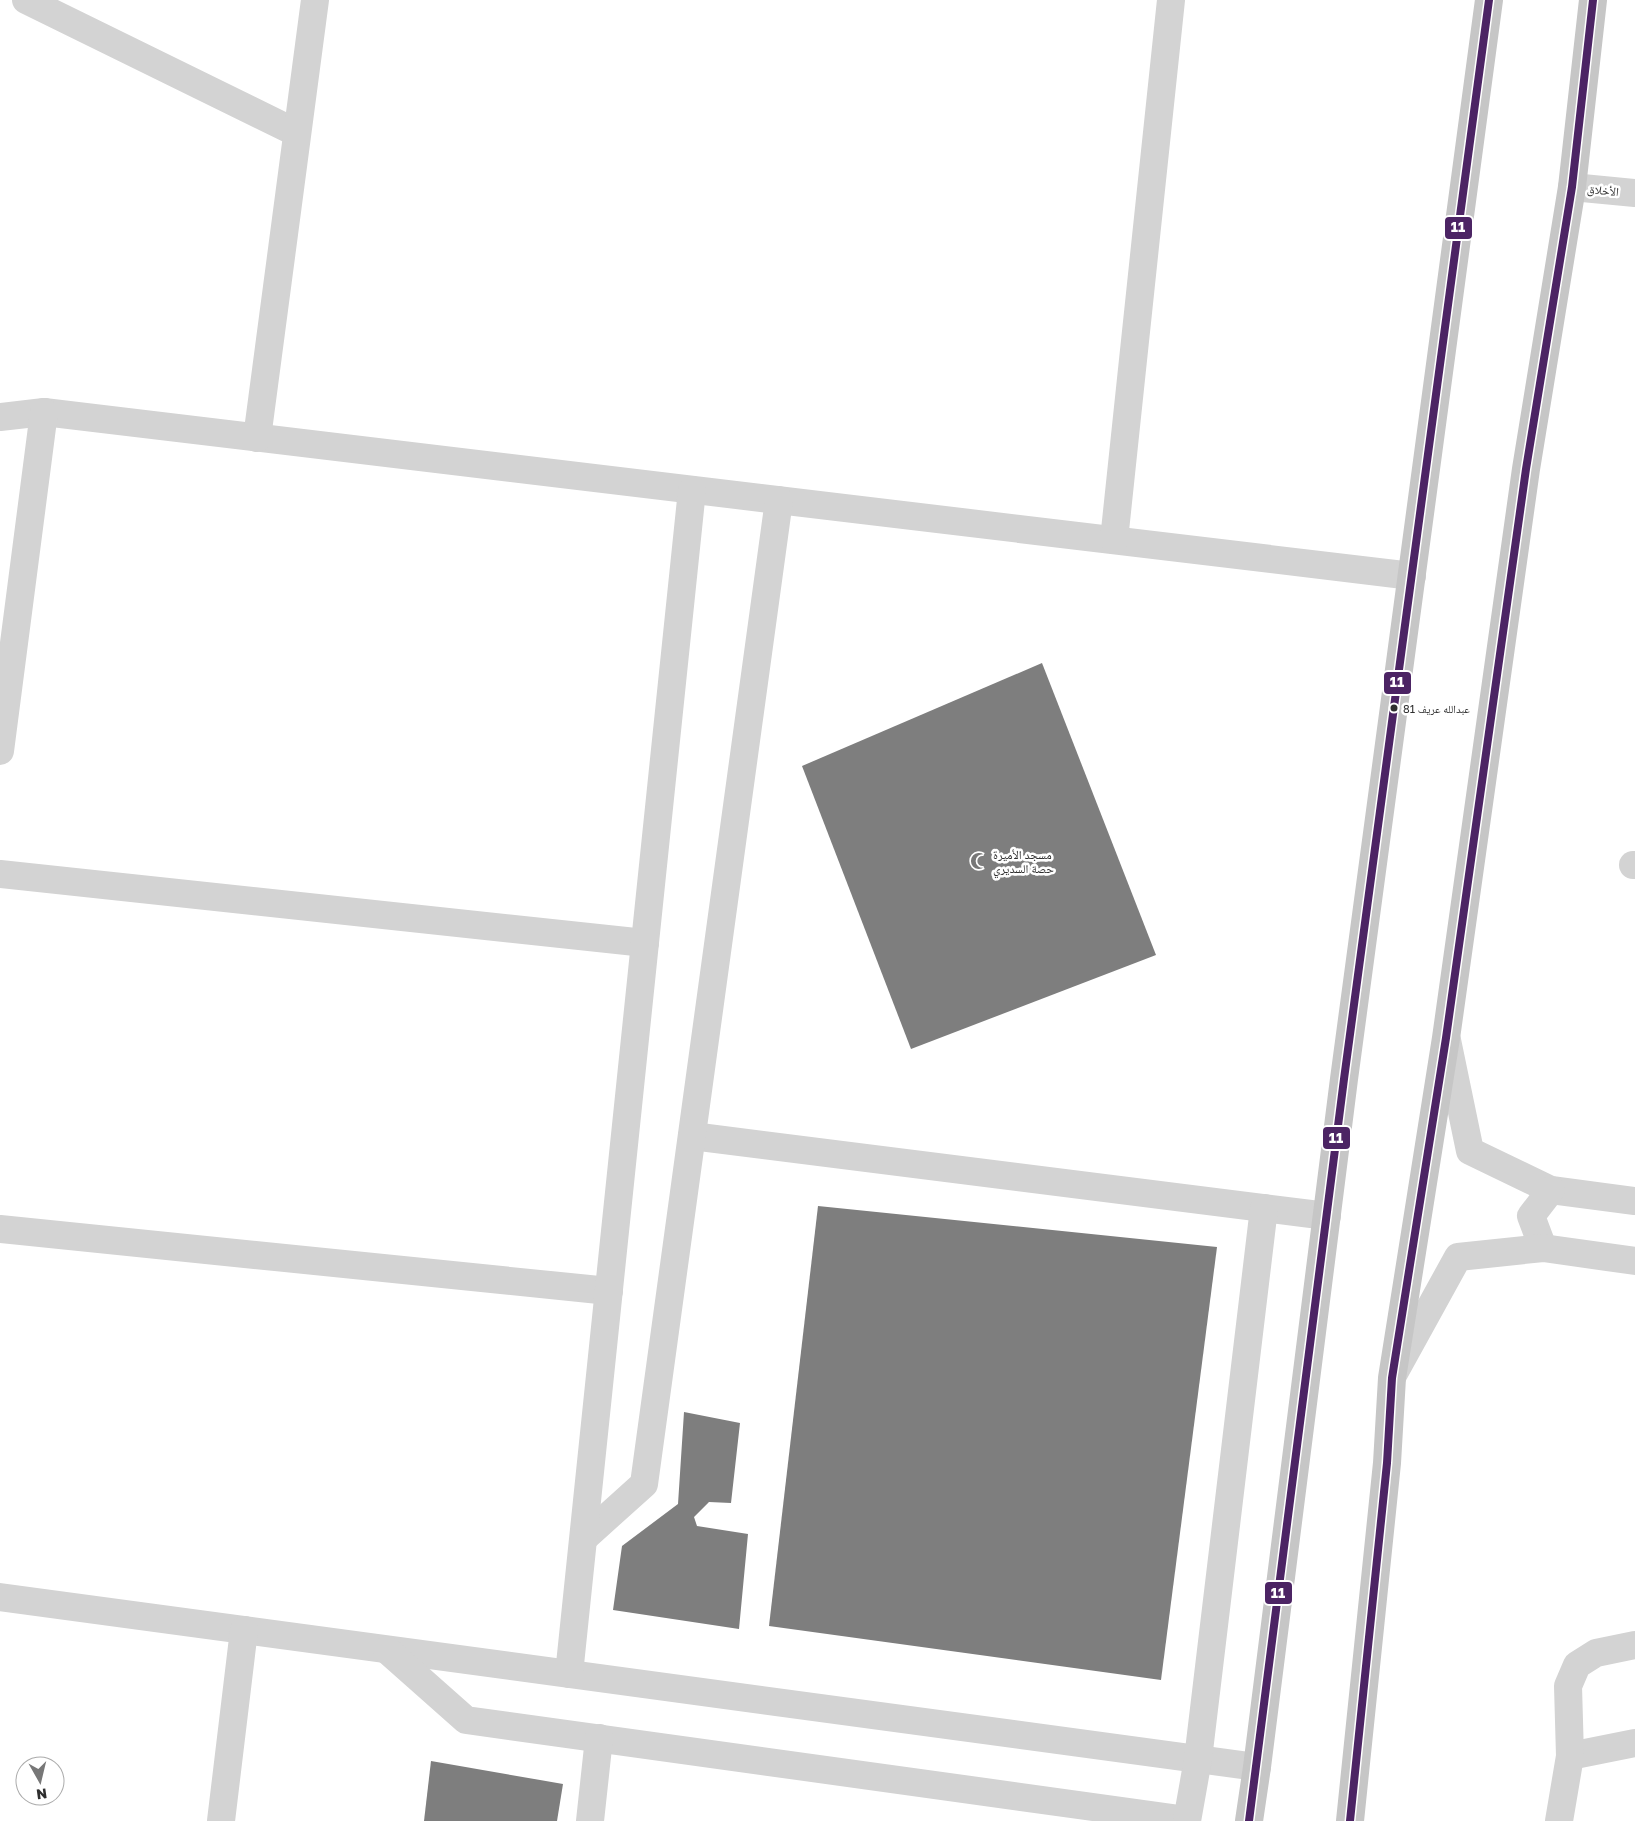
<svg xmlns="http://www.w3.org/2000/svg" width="1635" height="1821" font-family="'Golos Text','Noto Naskh Arabic',sans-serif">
<rect width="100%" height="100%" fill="#fff"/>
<g fill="#7e7e7e">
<polygon points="1042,663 1156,955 911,1049 802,766"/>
<polygon points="818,1206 1217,1247 1161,1680 769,1626"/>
<polygon points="684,1412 740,1423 731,1503 709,1502 694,1517 697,1526 748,1534 739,1629 613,1610 622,1546 678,1504"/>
<polygon points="431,1761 563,1784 557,1821 424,1821"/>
</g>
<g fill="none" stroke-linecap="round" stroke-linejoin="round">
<g stroke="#d3d3d3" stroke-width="28">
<polyline points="26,0 297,133"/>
<polyline points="1572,187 1635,193"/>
<polyline points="0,417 44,412 1412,576"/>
<polyline points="257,438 315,0"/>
<polyline points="1114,540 1171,0"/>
<polyline points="0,751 44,412"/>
<polyline points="1633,865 1635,865"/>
<polyline points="0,874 645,943"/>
<polyline points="1447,1040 1470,1151 1551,1190 1635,1201"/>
<polyline points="692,1136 1327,1216"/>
<polyline points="0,1229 609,1291"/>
<polyline points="1543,1248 1531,1216 1551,1190"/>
<polyline points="1393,1375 1458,1257 1543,1248 1635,1261"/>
<polyline points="584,1538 644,1484 779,500"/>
<polyline points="0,1597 1257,1767"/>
<polyline points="387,1650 466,1720 1187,1820"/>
<polyline points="569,1674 692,490"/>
<polyline points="1570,1756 1635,1743"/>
<polyline points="221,1821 244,1630"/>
<polyline points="590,1821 599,1738"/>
<polyline points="1187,1821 1198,1759 1264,1208"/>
<polyline points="1559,1821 1570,1756 1568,1686 1577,1665 1596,1653 1635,1645"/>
</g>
<g stroke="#c6c6c6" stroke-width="28">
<polyline points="1249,1821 1257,1767 1344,1079 1489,0"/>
<polyline points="1350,1821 1387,1463 1392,1378 1446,1038 1526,469 1572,187 1593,0"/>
</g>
<g stroke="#fff" stroke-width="11">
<g id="bus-1">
<polyline points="1249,1821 1344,1079 1489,0"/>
<polyline points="1350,1821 1387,1463 1392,1378 1446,1038 1526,469 1572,187 1593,0"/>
</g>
</g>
<use href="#bus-1" stroke="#4c2464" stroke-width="8"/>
</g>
<defs>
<g id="mosque-bare" transform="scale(1.35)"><path d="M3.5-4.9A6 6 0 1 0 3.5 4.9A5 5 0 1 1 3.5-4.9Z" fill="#777" stroke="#fff" stroke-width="2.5" paint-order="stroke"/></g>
</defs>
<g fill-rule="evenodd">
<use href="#mosque-bare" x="979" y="861"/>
</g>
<circle fill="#2e2e2e" stroke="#fff" stroke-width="2" cx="1394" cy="708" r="4.5"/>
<g text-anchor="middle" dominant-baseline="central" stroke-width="5" stroke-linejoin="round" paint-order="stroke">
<g font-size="11" fill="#2e2e2e" stroke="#fff" text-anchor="start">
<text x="1403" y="708">عبدالله عريف 81</text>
</g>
<g font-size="12" fill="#2e2e2e" stroke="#fff">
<text transform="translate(1603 190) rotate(6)">الأخلاق</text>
</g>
<g font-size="12" fill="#2e2e2e" stroke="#fff" text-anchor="start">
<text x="993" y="854">مسجد الأميرة<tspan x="993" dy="14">حصة السديري</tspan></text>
</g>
</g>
<g stroke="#fff" stroke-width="2">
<rect x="1444" y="216" width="29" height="24" rx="5" fill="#4c2464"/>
<rect x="1383" y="671" width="29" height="24" rx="5" fill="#4c2464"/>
<rect x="1322" y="1126" width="29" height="24" rx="5" fill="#4c2464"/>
<rect x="1264" y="1581" width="29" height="24" rx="5" fill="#4c2464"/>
</g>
<g font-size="14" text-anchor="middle" font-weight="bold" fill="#fff">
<text x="1458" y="232">11</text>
<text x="1397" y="687">11</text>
<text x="1336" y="1143">11</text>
<text x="1278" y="1598">11</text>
</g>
<g transform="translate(40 1781) rotate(172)"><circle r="24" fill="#ffffff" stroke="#ababab"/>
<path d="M0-4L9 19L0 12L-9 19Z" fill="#777777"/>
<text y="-8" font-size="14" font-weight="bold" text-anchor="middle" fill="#2e2e2e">N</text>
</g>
</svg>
